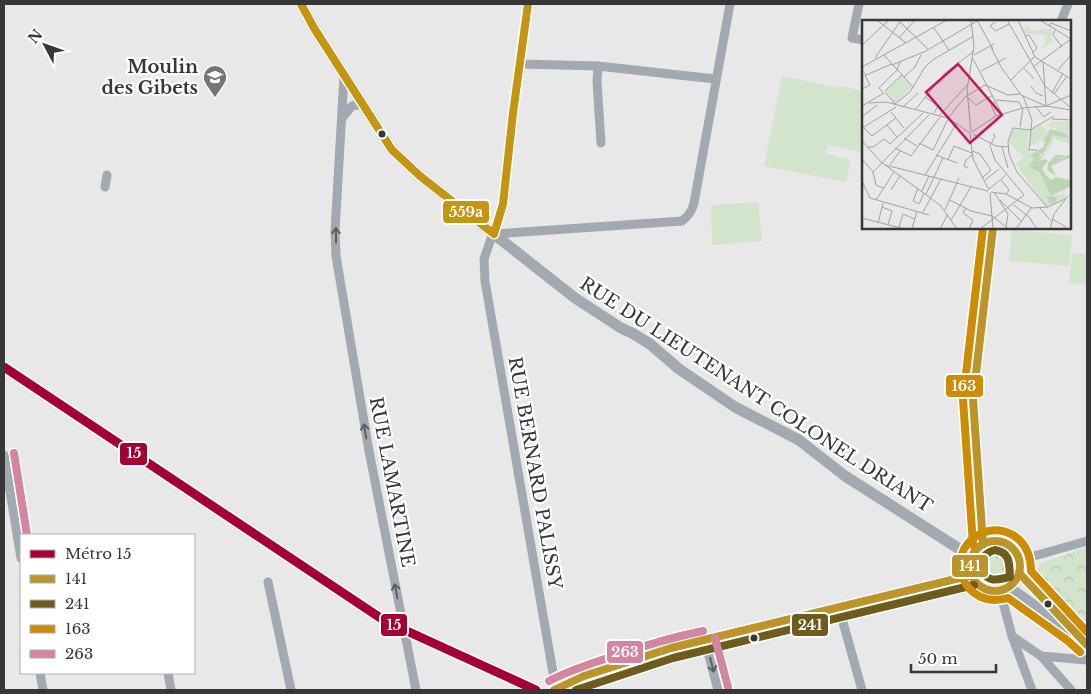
<svg xmlns="http://www.w3.org/2000/svg" width="1091" height="694" font-family="'Libre Baskerville',serif">
<defs>
<pattern id="park-crowns" width="20" height="18" patternUnits="userSpaceOnUse" patternTransform="scale(1.25)"><rect width="20" height="18" fill="#d2e4cc"/><path d="M2 6a3 3 0 1 1 6 0M12 15a3 3 0 1 1 6 0" fill="none" stroke="#b5c4b0"/></pattern>
</defs>
<rect width="100%" height="100%" fill="#e8e8e9"/>
<g fill="url(#park-crowns)">
<polygon points="1087,547 1087,623 1036,581 1037,571 1041,563"/>
<circle cx="996" cy="570" r="15"/>
</g>
<g fill="#d2e4cc">
<polygon points="782,76 839,88 840,86 863,91 863,153 828,145 826,154 851,160 846,182 764,166"/>
<polygon points="758,202 762,241 712,245 711,205"/>
<polygon points="1012,230 1072,235 1069,266 1009,261"/>
<polygon points="1072,253 1087,254 1087,284 1069,283"/>
</g>
<g fill="none" stroke-linecap="round" stroke-linejoin="round">
<g stroke="#a2a9b0" stroke-width="9">
<polyline points="528,4 513,113 503,204 484,259 485,281 556,690"/>
<polyline points="859,4 852,38 864,40"/>
<polyline points="1061,21 1068,4"/>
<polyline points="520,64 598,66 715,79"/>
<polyline points="598,66 597,81 601,143"/>
<polyline points="344,76 335,231 336,256 369,451 416,690"/>
<polyline points="343,117 352,106 362,104"/>
<polyline points="105,187 107,175"/>
<path d="M 494,234 L 682,221 C 689,216 692,211 694,203 L 730,4"/>
<polyline points="4,455 21,558"/>
<polyline points="983,544 973,399 993,228"/>
<polyline points="1020,560 1087,541"/>
<polyline points="1020,574 1066,624"/>
<polyline points="268,582 291,690"/>
<polyline points="1010,587 1074,633 1087,645"/>
<polyline points="1000,591 1012,636 1032,690"/>
<polyline points="839,608 862,690"/>
<polyline points="1013,637 1041,656 1071,690"/>
<polyline points="705,641 718,690"/>
<polyline points="1041,656 1087,660"/>
<polyline points="40,673 43,690"/>
<polyline points="168,673 171,690"/>
</g>
<g stroke="#a2a9b0" stroke-width="11">
<polyline points="301,4 314,28 392,150 420,176 575,298 621,328 632,333 650,344 679,369 735,407 799,440 845,476 972,557"/>
<circle cx="995" cy="566" r="25"/>
<path d="M 554,690 C 573,679 594,673 615,666 C 645,656 674,646 705,641 L 972,575"/>
</g>
<g stroke="#fff" stroke-width="11">
<g id="bus-1">
<circle cx="995" cy="566" r="25"/>
<polyline points="983,544 973,399 993,228"/>
<polyline points="1020,574 1087,645"/>
<polyline points="554,690 584,676 671,648 972,575"/>
</g>
</g>
<g stroke="#fff" stroke-width="11">
<g id="bus-2">
<path d="M 995,550 C 1011,553 1009,564 1010,577 C 998,579 990,584 982,571 C 979,560 984,553 995,550 Z"/>
<polyline points="576,690 673,658 974,585"/>
</g>
</g>
<g stroke="#fff" stroke-width="11">
<g id="bus-3">
<polyline points="973,545 963,399 983,228"/>
<path d="M 1080,652 L 1068,641 L 1008,598 C 964,611 941,554 980,534 C 990,529 1002,529 1013,535 C 1026,543 1031,556 1031,571 L 1087,632"/>
</g>
</g>
<g stroke="#fff" stroke-width="11">
<g id="bus-4">
<polyline points="14,453 27,535"/>
<polyline points="715,638 728,687"/>
<path d="M 549,681 C 570,670 592,663 614,656 C 643,646 673,637 703,631"/>
</g>
</g>
<g stroke="#fff" stroke-width="11">
<polyline id="bus-5" points="301,4 314,28 392,150 420,176 494,234 503,204 513,113 528,4"/>
</g>
<use href="#bus-1" stroke="#bb952a" stroke-width="8"/>
<use href="#bus-2" stroke="#6e5b1e" stroke-width="8"/>
<use href="#bus-3" stroke="#cc8c06" stroke-width="8"/>
<use href="#bus-4" stroke="#d386a0" stroke-width="8"/>
<use href="#bus-5" stroke="#c39611" stroke-width="8"/>
<g stroke="#fff" stroke-width="12">
<polyline id="metro-1" points="4,367 385,621 536,690"/>
</g>
<use href="#metro-1" stroke="#a50034" stroke-width="9"/>
</g>
<defs><path id="oneway-shaft" d="M-6 0H5M1.5-3L5.5 0L1.5 3" fill="none" stroke-width="1.6" stroke-linecap="round" stroke-linejoin="round" transform="scale(1.25)"/></defs>
<g stroke="#5c5f62">
<use href="#oneway-shaft" transform="translate(336 235) rotate(-90)"/>
<use href="#oneway-shaft" transform="translate(365 431) rotate(-100)"/>
<use href="#oneway-shaft" transform="translate(396 591) rotate(-101)"/>
<use href="#oneway-shaft" transform="translate(712 665) rotate(75)"/>
</g>
<defs>
<g id="school-pin" transform="scale(1.25)"><path d="M0 17L-7.5 6A9.5 9.5 0 1 1 7.5 6Z" fill="#757576" stroke="#fff"/><path d="M0-5L7-2L0 1L-7-2ZM-4 1L0 2.5L4 1V4Q0 6-4 4Z" fill="#fff"/></g>
</defs>
<g fill-rule="evenodd">
<use href="#school-pin" x="215" y="77"/>
</g>
<g fill="#373738" stroke="#fff" stroke-width="2">
<circle cx="382" cy="134" r="4.5"/>
<circle cx="1048" cy="604" r="4.5"/>
<circle cx="754" cy="638" r="4.5"/>
</g>
<g text-anchor="middle" dominant-baseline="central" stroke-width="4.5" stroke-linejoin="round" paint-order="stroke">
<g font-size="18" font-weight="bold" fill="#373738" stroke="#fff" text-anchor="end">
<text x="198" y="67">Moulin<tspan x="198" dy="21">des Gibets</tspan></text>
</g>
<g font-size="18" fill="#373738" stroke="#fff">
<text transform="translate(756 395) rotate(33)">RUE DU LIEUTENANT COLONEL DRIANT</text>
<text transform="translate(535 473) rotate(80)">RUE BERNARD PALISSY</text>
<text transform="translate(392 482) rotate(79)">RUE LAMARTINE</text>
</g>
</g>
<g transform="translate(862 20)">
<rect width="209" height="209" fill="#e8e8e9"/>
<path d="M 191,115 L 209,119 L 209,125 L 192,118 L 188,129 L 168,144 ZM 165,145 L 178,153 L 189,176 L 200,174 L 201,169 L 203,169 L 201,173 L 205,177 L 195,182 L 194,177 L 185,176 L 180,162 Z" fill="#d2e4cc"/>
<path d="M 188,109 L 203,113 L 209,119 L 191,115 L 181,134 L 177,132 L 178,136 L 168,144 L 184,133 L 176,142 L 182,139 L 186,141 L 180,148 L 184,155 L 189,160 L 194,157 L 208,160 L 209,166 L 189,176 L 178,153 L 165,145 L 180,162 L 185,176 L 194,177 L 195,182 L 185,186 L 174,167 L 168,164 L 162,138 L 182,127 L 183,121 L 171,129 L 180,123 ZM 209,134 L 209,137 L 189,146 L 194,156 L 185,150 L 186,143 L 194,135 L 204,135 L 195,140 Z" fill="#bcd5b3"/>
<path d="M 40,56 L 50,67 L 33,83 L 24,71 ZM 180,105 L 185,111 L 182,119 L 167,127 L 168,110 ZM 152,109 L 167,111 L 165,126 L 168,132 L 162,138 L 146,121 Z" fill="#d2e4cc"/>
<path d="M 167,6 L 168,10 L 190,9 L 189,18 L 192,21 L 177,30 L 182,25 L 183,15 L 162,13 L 161,9 ZM 167,133 L 172,139 L 166,147 L 180,162 L 188,185 L 184,186 L 154,144 Z" fill="#d2e4cc"/>
<path d="M 190,101 L 209,102 L 209,119 L 203,113 L 194,111 L 194,108 L 185,107 Z" fill="#d2e4cc"/>
<path fill="none" stroke="#a1a1a2" stroke-width="1" d="M 15,0 L 44,23M 109,0 L 112,26 L 105,70 L 109,112M 115,0 L 131,29M 145,0 L 183,66 L 209,88M 156,0 L 173,37 L 209,59M 178,0 L 209,19M 38,2 L 67,30M 133,2 L 128,6 L 134,11 L 147,4M 187,6 L 189,3 L 209,11M 72,8 L 87,30M 193,10 L 191,15 L 200,27M 163,16 L 167,15 L 175,28 L 171,32M 37,18 L 53,0M 0,25 L 27,0M 129,27 L 139,47 L 159,75 L 184,86 L 209,90M 22,35 L 51,67M 112,35 L 132,24M 13,38 L 39,0M 111,39 L 140,94M 181,42 L 184,85M 30,45 L 64,31 L 115,1M 0,47 L 85,0M 161,47 L 172,59M 171,47 L 209,19M 0,50 L 4,55 L 30,44M 196,50 L 209,35M 119,51 L 144,38M 42,57 L 53,47 L 59,35M 149,60 L 173,36M 123,65 L 146,75 L 159,74M 169,66 L 174,73 L 181,76M 0,69 L 8,65 L 3,55M 23,71 L 40,55M 23,72 L 33,84 L 48,72 L 63,47 L 72,39 L 112,16M 21,73 L 17,68 L 35,50 L 38,42M 190,73 L 201,53M 192,74 L 205,56M 161,76 L 170,100 L 167,130 L 175,130M 63,77 L 76,86 L 72,93M 106,78 L 114,85 L 131,75M 134,80 L 157,82 L 160,88M 7,83 L 24,82 L 86,98 L 108,113M 0,86 L 22,73M 173,86 L 182,97 L 189,92M 0,88 L 0,106M 40,88 L 56,73M 53,90 L 83,53 L 112,31M 29,92 L 42,108M 1,96 L 15,85M 77,96 L 106,64M 134,96 L 129,85 L 134,82M 190,99 L 209,100M 25,105 L 35,117M 0,106 L 10,116 L 34,98M 2,107 L 34,87M 158,107 L 161,88M 168,110 L 151,108 L 146,121 L 147,134 L 155,152 L 185,187M 168,110 L 192,96M 110,112 L 134,96 L 161,88 L 184,86 L 209,75M 108,113 L 111,139 L 127,170M 111,114 L 134,126 L 146,127M 42,118 L 55,126M 0,121 L 19,142 L 78,185 L 95,209M 57,123 L 71,130 L 87,97 L 103,77 L 123,65M 6,127 L 11,127 L 22,119 L 28,124 L 61,93M 140,127 L 146,148M 33,128 L 49,136 L 78,97M 110,131 L 118,134 L 129,150 L 121,157M 74,135 L 95,143M 0,139 L 11,152M 86,140 L 92,126 L 110,133M 23,145 L 126,171M 28,145 L 38,131M 106,148 L 102,146 L 104,140 L 110,135M 63,155 L 95,103M 123,160 L 137,149M 139,160 L 147,170 L 144,174M 0,161 L 8,178 L 67,195M 21,168 L 14,165 L 11,152 L 67,95M 56,168 L 51,181 L 57,184 L 62,173M 127,169 L 144,155M 29,170 L 38,156M 60,171 L 67,156M 129,172 L 144,174 L 170,188 L 186,187 L 203,179M 132,172 L 146,194 L 144,207M 128,173 L 131,209M 64,174 L 81,138M 14,180 L 32,152M 88,180 L 109,191 L 130,196 L 147,209M 138,180 L 159,201M 152,185 L 167,197 L 175,209M 20,187 L 30,191 L 26,205M 177,187 L 189,201M 104,188 L 101,193 L 111,200 L 107,209M 83,190 L 97,158M 61,192 L 79,159M 0,198 L 42,209M 190,199 L 204,207M 89,200 L 109,167M 16,203 L 21,183M 37,207 L 41,194 L 53,199M 50,209 L 55,191M 78,209 L 86,194M 118,209 L 162,175 L 133,140 L 128,126 L 133,116 L 131,113M 154,209 L 169,188M 188,209 L 192,194 L 206,176"/>
<path fill="#c2185b" fill-opacity="0.15" stroke="#c2185b" stroke-width="2.5" d="M 96,44 L 140,95 L 108,123 L 64,72 Z"/>
<rect width="209" height="209" fill="none" stroke="#373738" stroke-width="2.5"/>
</g>
<g stroke="#fff" stroke-width="2">
<rect x="442" y="200" width="48" height="24" rx="5" fill="#c39611"/>
<rect x="945" y="374" width="39" height="24" rx="5" fill="#cc8c06"/>
<rect x="119" y="442" width="29" height="24" rx="5" fill="#a50034"/>
<rect x="951" y="554" width="38" height="24" rx="5" fill="#bb952a"/>
<rect x="791" y="613" width="38" height="24" rx="5" fill="#6e5b1e"/>
<rect x="380" y="613" width="28" height="24" rx="5" fill="#a50034"/>
<rect x="606" y="640" width="38" height="24" rx="5" fill="#d386a0"/>
</g>
<g font-size="14" text-anchor="middle" font-weight="bold" fill="#fff">
<text x="466" y="217">559a</text>
<text x="964" y="391">163</text>
<text x="134" y="458">15</text>
<text x="970" y="571">141</text>
<text x="810" y="630">241</text>
<text x="394" y="630">15</text>
<text x="625" y="657">263</text>
</g>
<rect width="1091" height="694" fill="none" stroke="#373738" stroke-width="10"/>
<rect x="20" y="534" width="175" height="140" fill="#ffffff" stroke="#afafaf"/>
<rect x="30" y="550" width="25" height="8" fill="#a50034" stroke="#afafaf"/>
<text x="65" y="559" font-size="15" fill="#373738">Métro 15</text>
<rect x="30" y="575" width="25" height="8" fill="#bb952a" stroke="#afafaf"/>
<text x="65" y="584" font-size="15" fill="#373738">141</text>
<rect x="30" y="600" width="25" height="8" fill="#6e5b1e" stroke="#afafaf"/>
<text x="65" y="609" font-size="15" fill="#373738">241</text>
<rect x="30" y="625" width="25" height="8" fill="#cc8c06" stroke="#afafaf"/>
<text x="65" y="634" font-size="15" fill="#373738">163</text>
<rect x="30" y="650" width="25" height="8" fill="#d386a0" stroke="#afafaf"/>
<text x="65" y="659" font-size="15" fill="#373738">263</text>
<g transform="translate(45 45) rotate(311)" stroke="#ffffff" stroke-width="4" paint-order="stroke">
<path d="M0-4L9 19L0 12L-9 19Z" fill="#373738"/>
<text y="-8" font-size="14" font-weight="bold" text-anchor="middle" fill="#373738">N</text>
</g>
<path d="M911 664v8h85v-8" fill="none" stroke="#373738" stroke-width="2.5"/>
<text x="918" y="664" font-size="15" fill="#373738" stroke="#ffffff" stroke-width="4" paint-order="stroke">50 m</text>
</svg>
